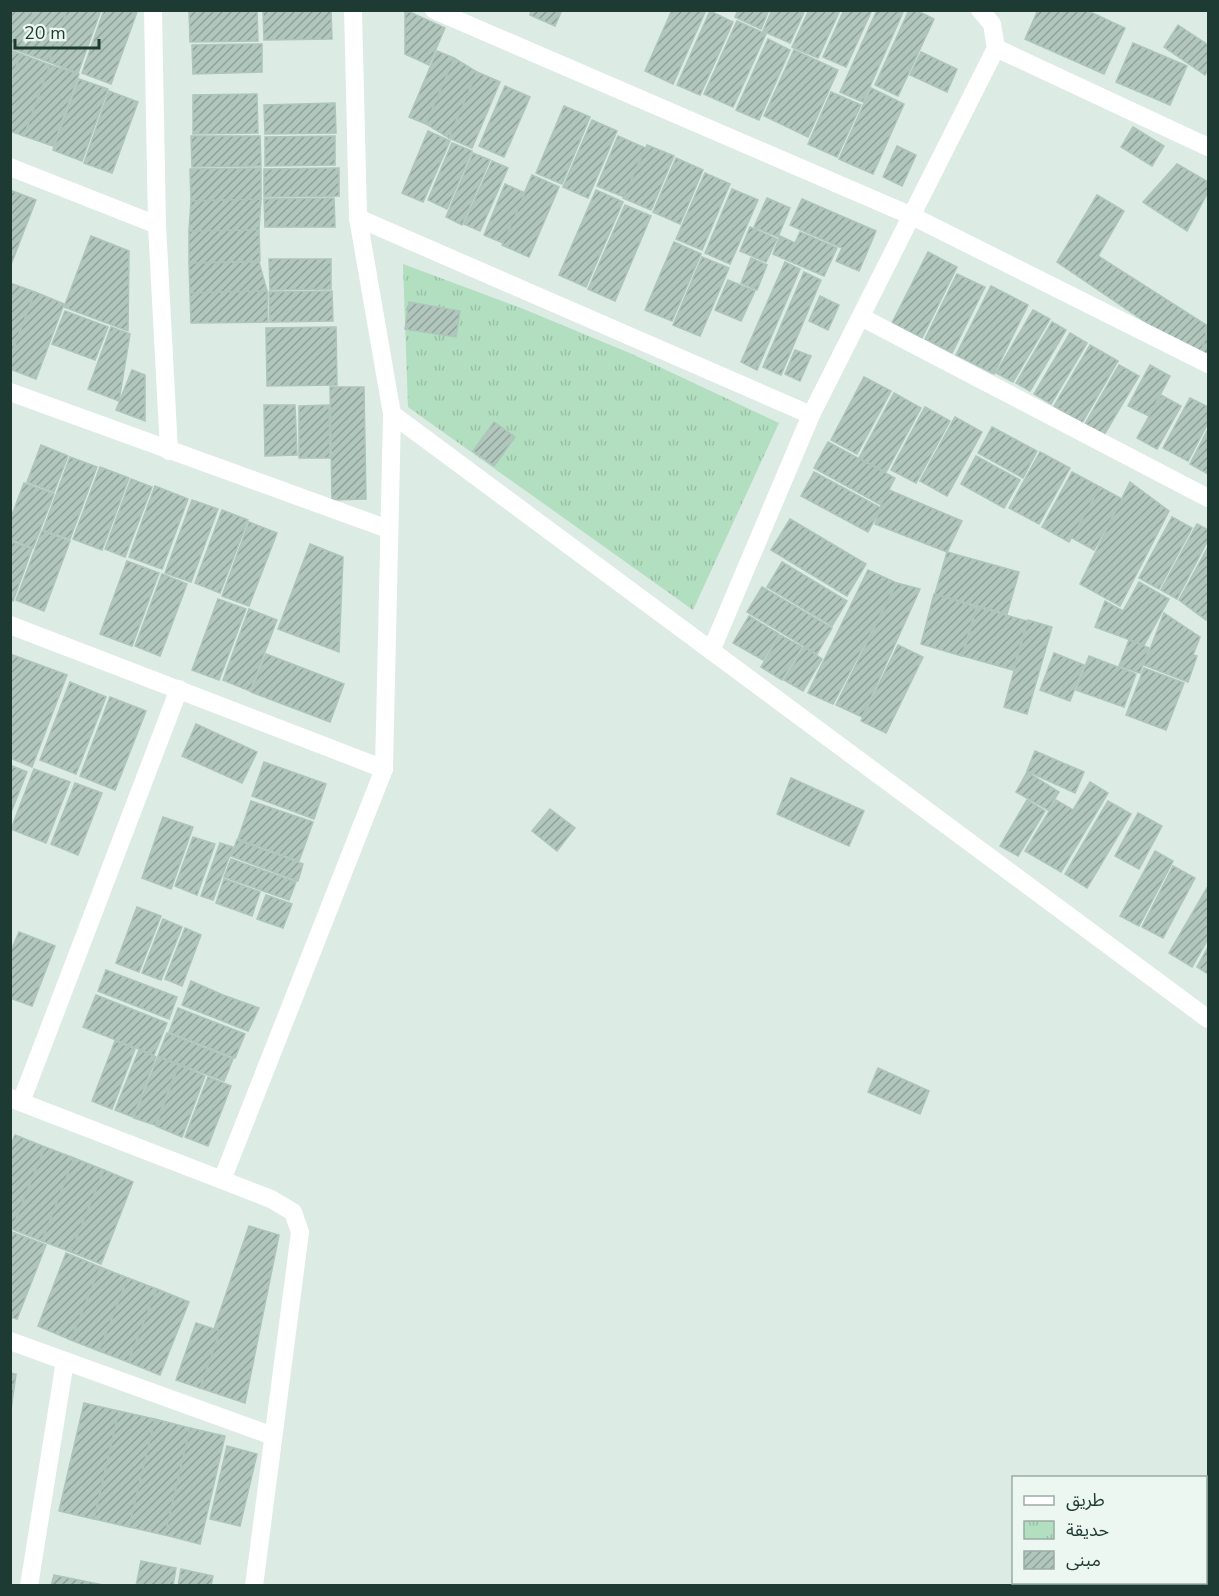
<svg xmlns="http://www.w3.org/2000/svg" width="1219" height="1596" font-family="'Nunito Sans','Noto Sans Arabic',sans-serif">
<defs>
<pattern id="park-tufts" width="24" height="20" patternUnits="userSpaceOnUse" patternTransform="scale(1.5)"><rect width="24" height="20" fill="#b2dfbf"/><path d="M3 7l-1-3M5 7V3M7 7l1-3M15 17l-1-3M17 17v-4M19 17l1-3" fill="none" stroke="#99c0a5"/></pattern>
<pattern id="building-hatch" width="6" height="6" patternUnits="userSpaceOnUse" patternTransform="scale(1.5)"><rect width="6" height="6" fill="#b1c6bd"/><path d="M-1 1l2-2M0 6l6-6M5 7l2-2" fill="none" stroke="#8fa29a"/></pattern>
</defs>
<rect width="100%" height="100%" fill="#dcebe4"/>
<polygon fill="url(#park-tufts)" points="403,264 521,308 632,354 779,423 693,610 408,407"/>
<g fill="url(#building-hatch)" stroke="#aec5bc" stroke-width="1.5">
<polygon points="10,10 34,10 19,51 10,48"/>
<polygon points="34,10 67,10 49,62 19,51"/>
<polygon points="67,10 101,10 78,73 49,62"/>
<polygon points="104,10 137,12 111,84 82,73"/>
<polygon points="189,10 257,10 258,41 190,42"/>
<polygon points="263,10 331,10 332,39 264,40"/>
<polygon points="405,10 445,28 429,65 405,54"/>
<polygon points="531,10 562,10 555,26 530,15"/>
<polygon points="672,10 706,10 673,84 645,71"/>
<polygon points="738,10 769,10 761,29 735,17"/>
<polygon points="772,10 805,10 790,43 763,31"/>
<polygon points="809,10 840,10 818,58 792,47"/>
<polygon points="844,10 872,10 846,67 823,57"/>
<polygon points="877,10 904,10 863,102 840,92"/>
<polygon points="909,10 916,10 934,19 898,96 875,85"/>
<polygon points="1038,10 1086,10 1125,28 1104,74 1025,39"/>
<polygon points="710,11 733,22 700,95 677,85"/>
<polygon points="737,21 766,34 733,107 704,94"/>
<polygon points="1178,25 1208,45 1208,70 1205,75 1164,47"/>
<polygon points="768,39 790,50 759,120 736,110"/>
<polygon points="1133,43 1187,66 1170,105 1116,82"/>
<polygon points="262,44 262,72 193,74 192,45"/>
<polygon points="10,50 21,54 10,83"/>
<polygon points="794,50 838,70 808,137 764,116"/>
<polygon points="437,51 454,58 426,124 409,117"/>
<polygon points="921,52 957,69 947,92 910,75"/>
<polygon points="21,54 50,65 24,136 10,131 10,83"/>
<polygon points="454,58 477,72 449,138 426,124"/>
<polygon points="50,65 79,74 53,146 24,136"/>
<polygon points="477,72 500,82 472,148 449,138"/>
<polygon points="79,79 108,89 82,161 53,150"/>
<polygon points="505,86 530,97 504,157 479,146"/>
<polygon points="871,88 904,104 873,174 839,159"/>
<polygon points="109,91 138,102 112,173 84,163"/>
<polygon points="831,92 861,105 837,157 808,144"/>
<polygon points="257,94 258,133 193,134 193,95"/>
<polygon points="335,103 336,133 265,134 264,105"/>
<polygon points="564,106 590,117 562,184 536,173"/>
<polygon points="592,120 617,131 588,198 563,187"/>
<polygon points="1133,127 1164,146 1152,166 1121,147"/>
<polygon points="428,131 450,141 423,202 402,193"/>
<polygon points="191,136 260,136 261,166 192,167"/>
<polygon points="335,136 335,165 265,166 265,137"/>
<polygon points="618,136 645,148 624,197 597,186"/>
<polygon points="452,143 472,151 447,209 428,200"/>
<polygon points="647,145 674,156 651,210 623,198"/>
<polygon points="897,146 916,155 902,186 883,177"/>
<polygon points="473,153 490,160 462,225 446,217"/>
<polygon points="676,158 703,170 680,224 653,212"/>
<polygon points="492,161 508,168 480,231 464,224"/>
<polygon points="1177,164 1208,182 1208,192 1187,231 1143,202"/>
<polygon points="261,168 261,199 191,201 190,169"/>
<polygon points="339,168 339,196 264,197 264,169"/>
<polygon points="705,173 730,184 702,250 676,239"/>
<polygon points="532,175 559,187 529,257 502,245"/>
<polygon points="505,184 525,193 503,243 484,235"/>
<polygon points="732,189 758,200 730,264 705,253"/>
<polygon points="10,190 36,200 10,267"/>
<polygon points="596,190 623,202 586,287 559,275"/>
<polygon points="1097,195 1124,211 1098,256 1208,326 1200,359 1057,262"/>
<polygon points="334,198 335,227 265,227 264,199"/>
<polygon points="767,198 790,208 778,237 754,227"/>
<polygon points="261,199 259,230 189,231 191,201"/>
<polygon points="802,199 876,231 859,271 836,261 842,248 790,225"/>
<polygon points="625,205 651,216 615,301 588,289"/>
<polygon points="750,227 777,239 766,262 740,251"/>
<polygon points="259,230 260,261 189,263 189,231"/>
<polygon points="800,232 837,248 824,276 773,254 780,236 795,243"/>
<polygon points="91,236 129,251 128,331 64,307"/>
<polygon points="674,242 701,254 672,321 645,310"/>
<polygon points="928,252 957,267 922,338 892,323"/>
<polygon points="702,257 729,268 700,336 673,325"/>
<polygon points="751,258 767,265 757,290 741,283"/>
<polygon points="269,259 331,259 331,289 270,290"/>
<polygon points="259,262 267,291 190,293 189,263"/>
<polygon points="785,262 800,269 757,370 741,362"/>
<polygon points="804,272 821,280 781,375 763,367"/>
<polygon points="957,274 985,287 952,353 925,339"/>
<polygon points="728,280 755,291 741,321 715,310"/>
<polygon points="10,283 35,292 10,358"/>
<polygon points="991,286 1028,305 994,374 956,355"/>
<polygon points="267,291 268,322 191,323 190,293"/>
<polygon points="332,291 333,321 270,322 269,292"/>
<polygon points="35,292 64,304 36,379 10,369 10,358"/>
<polygon points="820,296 839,305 828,330 809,321"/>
<polygon points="409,302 460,311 456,337 405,329"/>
<polygon points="1033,310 1050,319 1013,382 996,373"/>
<polygon points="65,311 108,327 95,360 52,344"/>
<polygon points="1052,322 1066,330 1030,391 1016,383"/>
<polygon points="1208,325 1208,359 1200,359 1208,326"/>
<polygon points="111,327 130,334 119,401 88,389"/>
<polygon points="336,327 337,385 267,386 266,328"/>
<polygon points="1070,333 1087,343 1051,404 1034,394"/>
<polygon points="1090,345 1118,361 1082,423 1054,406"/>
<polygon points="795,350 811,356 800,381 785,374"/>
<polygon points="1119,365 1139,376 1104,435 1085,424"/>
<polygon points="1150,365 1170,376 1149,416 1128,406"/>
<polygon points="132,370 145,375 145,421 116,410"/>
<polygon points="864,377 891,391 857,454 831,440"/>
<polygon points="330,387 364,387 366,499 332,500"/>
<polygon points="894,393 921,408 886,472 859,458"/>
<polygon points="1161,395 1181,406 1157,449 1137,438"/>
<polygon points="1190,398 1208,407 1208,423 1188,461 1163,448"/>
<polygon points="264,405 295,405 297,455 265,456"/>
<polygon points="329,405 330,458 299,458 299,406"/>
<polygon points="925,407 950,421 916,483 891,470"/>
<polygon points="955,417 982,432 947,496 920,481"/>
<polygon points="494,422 515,437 494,466 473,451"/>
<polygon points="992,427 1037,451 1023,478 978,453"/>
<polygon points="1208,429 1208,474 1190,464"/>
<polygon points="828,442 895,478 881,505 814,468"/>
<polygon points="41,445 68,456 54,492 27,482"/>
<polygon points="1040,452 1070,468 1039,524 1009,508"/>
<polygon points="976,456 1020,480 1004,508 961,484"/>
<polygon points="70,457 97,467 70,539 43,530"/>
<polygon points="100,467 129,478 102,550 73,539"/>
<polygon points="814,472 881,508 868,532 801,496"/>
<polygon points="1072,472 1100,487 1069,542 1042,527"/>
<polygon points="131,479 152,487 125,557 105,549"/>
<polygon points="1130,482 1169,511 1120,606 1080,584"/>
<polygon points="24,483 54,494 33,548 10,539 10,520"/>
<polygon points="155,486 188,499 162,569 129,557"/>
<polygon points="1100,487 1122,499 1094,550 1072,538"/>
<polygon points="889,490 962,521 947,552 875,524 881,505"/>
<polygon points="192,500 218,509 191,582 165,573"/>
<polygon points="222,510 248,520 220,593 195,583"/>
<polygon points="1172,517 1192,528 1159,589 1139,578"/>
<polygon points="790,519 866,564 847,596 771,550"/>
<polygon points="249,522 277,533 249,606 222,596"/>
<polygon points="1197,524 1208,530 1208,540 1177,599 1161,590"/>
<polygon points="42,531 70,541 44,611 16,600"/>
<polygon points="10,541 32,549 13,601 10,599"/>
<polygon points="310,544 343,557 339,652 278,629"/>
<polygon points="1208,547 1208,616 1206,620 1179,600"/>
<polygon points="947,552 1019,572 1007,614 935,594"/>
<polygon points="127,561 159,573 132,646 100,634"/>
<polygon points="782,562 847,601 832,626 767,587"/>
<polygon points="868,570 897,583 833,704 808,693"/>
<polygon points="162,574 187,584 160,656 135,646"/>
<polygon points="1139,582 1169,599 1144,645 1095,627 1105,601 1123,611"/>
<polygon points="897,583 920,589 862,717 836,705"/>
<polygon points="762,587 832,628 817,654 747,612"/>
<polygon points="934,594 976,607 962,656 921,644"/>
<polygon points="218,599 246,609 219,680 192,670"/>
<polygon points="977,607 1027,621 1013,670 963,656"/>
<polygon points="249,609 277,620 250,691 223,680"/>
<polygon points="1164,613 1200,637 1193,655 1197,656 1188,682 1144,665"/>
<polygon points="749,616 779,634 763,660 733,643"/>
<polygon points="1028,620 1052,627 1027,714 1004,707"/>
<polygon points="780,635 802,647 782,680 761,667"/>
<polygon points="1129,640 1149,648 1140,673 1119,666"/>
<polygon points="898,645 923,657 886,733 861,721"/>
<polygon points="804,647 822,659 803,691 784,680"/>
<polygon points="1054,653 1084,665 1070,701 1040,690"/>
<polygon points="10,654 67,675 32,767 10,758"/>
<polygon points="266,654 344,684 330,722 251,692"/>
<polygon points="1089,656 1136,674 1124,707 1076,690"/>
<polygon points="1144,668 1184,683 1166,730 1126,715"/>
<polygon points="70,682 106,697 76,774 40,760"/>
<polygon points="110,697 146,711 115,790 80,776"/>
<polygon points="196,724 257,752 242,783 182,756"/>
<polygon points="1035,751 1084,772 1075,793 1027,771"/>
<polygon points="264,762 326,784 314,819 252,796"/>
<polygon points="10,765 27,772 10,815"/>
<polygon points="34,769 70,782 46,843 11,829"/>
<polygon points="1027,772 1059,792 1048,810 1016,792"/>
<polygon points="791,778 864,811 849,846 777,814"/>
<polygon points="1090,782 1108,793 1061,872 1025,851 1056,800 1073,810"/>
<polygon points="75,783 102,793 78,855 51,844"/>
<polygon points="1027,800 1045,811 1018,856 1000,846"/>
<polygon points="251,801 313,822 299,861 238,839"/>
<polygon points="1108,801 1131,814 1087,888 1065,874"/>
<polygon points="550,809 575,828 557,851 532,831"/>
<polygon points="1138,813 1162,826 1139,869 1115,856"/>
<polygon points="163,817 193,827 171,889 142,878"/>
<polygon points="193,837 215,844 197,895 175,886"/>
<polygon points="237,840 303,864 298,881 231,856"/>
<polygon points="220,843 233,847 213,900 201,896"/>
<polygon points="1155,851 1173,861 1139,926 1120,916"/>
<polygon points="231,859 296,882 289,900 224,877"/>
<polygon points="1173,866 1195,878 1163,938 1142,927"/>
<polygon points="224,879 260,892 252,916 216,903"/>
<polygon points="1208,886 1208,939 1192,967 1169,953"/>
<polygon points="266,895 292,904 283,928 257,919"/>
<polygon points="137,907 161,916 139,972 116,963"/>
<polygon points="163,919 182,927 161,980 142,973"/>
<polygon points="185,928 201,935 182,986 165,979"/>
<polygon points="19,932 55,946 32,1006 10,998 10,953"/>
<polygon points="1208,947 1208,974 1197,967"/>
<polygon points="106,970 177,997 169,1019 98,991"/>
<polygon points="191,981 223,995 259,1008 248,1031 182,1005"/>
<polygon points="96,995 167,1023 154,1055 83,1027"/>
<polygon points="178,1008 245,1034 235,1058 169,1032"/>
<polygon points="167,1033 233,1059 224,1081 158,1056"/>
<polygon points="115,1041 135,1049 112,1109 92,1101"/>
<polygon points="139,1050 156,1057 133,1117 115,1110"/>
<polygon points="158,1057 178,1065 155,1125 134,1118"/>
<polygon points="179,1065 205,1076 182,1137 156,1126"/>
<polygon points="878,1068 929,1091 920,1114 868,1092"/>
<polygon points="208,1077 231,1086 208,1146 185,1137"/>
<polygon points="15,1135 45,1147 12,1229 10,1228 10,1147"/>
<polygon points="45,1147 74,1158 42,1241 12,1229"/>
<polygon points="74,1158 104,1170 71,1252 42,1241"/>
<polygon points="104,1170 133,1182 101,1264 71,1252"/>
<polygon points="249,1226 279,1235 245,1403 200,1388 220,1331 214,1329"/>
<polygon points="12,1232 46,1245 17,1319 10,1317 10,1236"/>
<polygon points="66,1253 100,1267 71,1340 38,1326"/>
<polygon points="100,1267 128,1278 99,1351 71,1340"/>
<polygon points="128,1278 157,1289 128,1362 99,1351"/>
<polygon points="157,1289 189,1302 160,1375 128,1362"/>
<polygon points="196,1323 220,1331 200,1388 176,1380"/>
<polygon points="10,1373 16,1374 10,1417"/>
<polygon points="84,1403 119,1411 94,1519 59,1511"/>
<polygon points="119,1411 155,1419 129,1527 94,1519"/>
<polygon points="155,1419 190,1428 165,1535 129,1527"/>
<polygon points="190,1428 225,1436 200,1544 165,1535"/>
<polygon points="227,1446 257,1454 240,1526 210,1519"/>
<polygon points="141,1561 176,1568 173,1586 136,1586"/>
<polygon points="181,1569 213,1576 211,1586 178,1586"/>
<polygon points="54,1575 108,1586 51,1586"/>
</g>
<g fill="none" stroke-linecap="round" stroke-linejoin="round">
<g stroke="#aeccc1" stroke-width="20">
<g id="secondary">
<polyline points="1206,1505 1208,1497"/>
<polyline points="1173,1586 1174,1582"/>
</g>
</g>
<g stroke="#fff" stroke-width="18">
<polyline points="153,10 157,225 169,451"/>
<polyline points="434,10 912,216 1208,364"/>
<polyline points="996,48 1208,147"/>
<polyline points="10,167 157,225"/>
<polyline points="358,218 811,415"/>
<polyline points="861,317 1208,498"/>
<polyline points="10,392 388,529"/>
<polyline points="392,414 1208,1019"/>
<polyline points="10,625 384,769"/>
<polyline points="711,651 811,415 996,48 992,24 980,10"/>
<polyline points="10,1098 271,1199 293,1212 300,1232 254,1586"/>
<polyline points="21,1102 179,689"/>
<polyline points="222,1180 384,769 392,414 358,218 353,10"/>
<polyline points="10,1341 273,1436"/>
<polyline points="29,1586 65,1361"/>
</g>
<use href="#secondary" stroke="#fff" stroke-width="18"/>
</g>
<rect width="1219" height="1596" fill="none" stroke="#1d3b33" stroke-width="24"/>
<rect x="1012" y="1476" width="195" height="108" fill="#edf7f2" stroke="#9aaca6" stroke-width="1.5"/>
<rect x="1024" y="1496" width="30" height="9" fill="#ffffff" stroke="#9aaca6" stroke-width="1.5"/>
<text x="1066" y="1506" font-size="18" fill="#1d3b33">طريق</text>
<rect x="1024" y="1521" width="30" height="18" fill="url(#park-tufts)" stroke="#9aaca6" stroke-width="1.5"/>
<text x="1066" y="1536" font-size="18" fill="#1d3b33">حديقة</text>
<rect x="1024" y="1551" width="30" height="18" fill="url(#building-hatch)" stroke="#9aaca6" stroke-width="1.5"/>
<text x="1066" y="1566" font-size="18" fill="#1d3b33">مبنى</text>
<path d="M15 39v9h84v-9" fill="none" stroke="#1d3b33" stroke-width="3"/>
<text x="24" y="39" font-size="18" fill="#1d3b33" stroke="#edf7f2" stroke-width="4.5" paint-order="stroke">20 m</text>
</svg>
